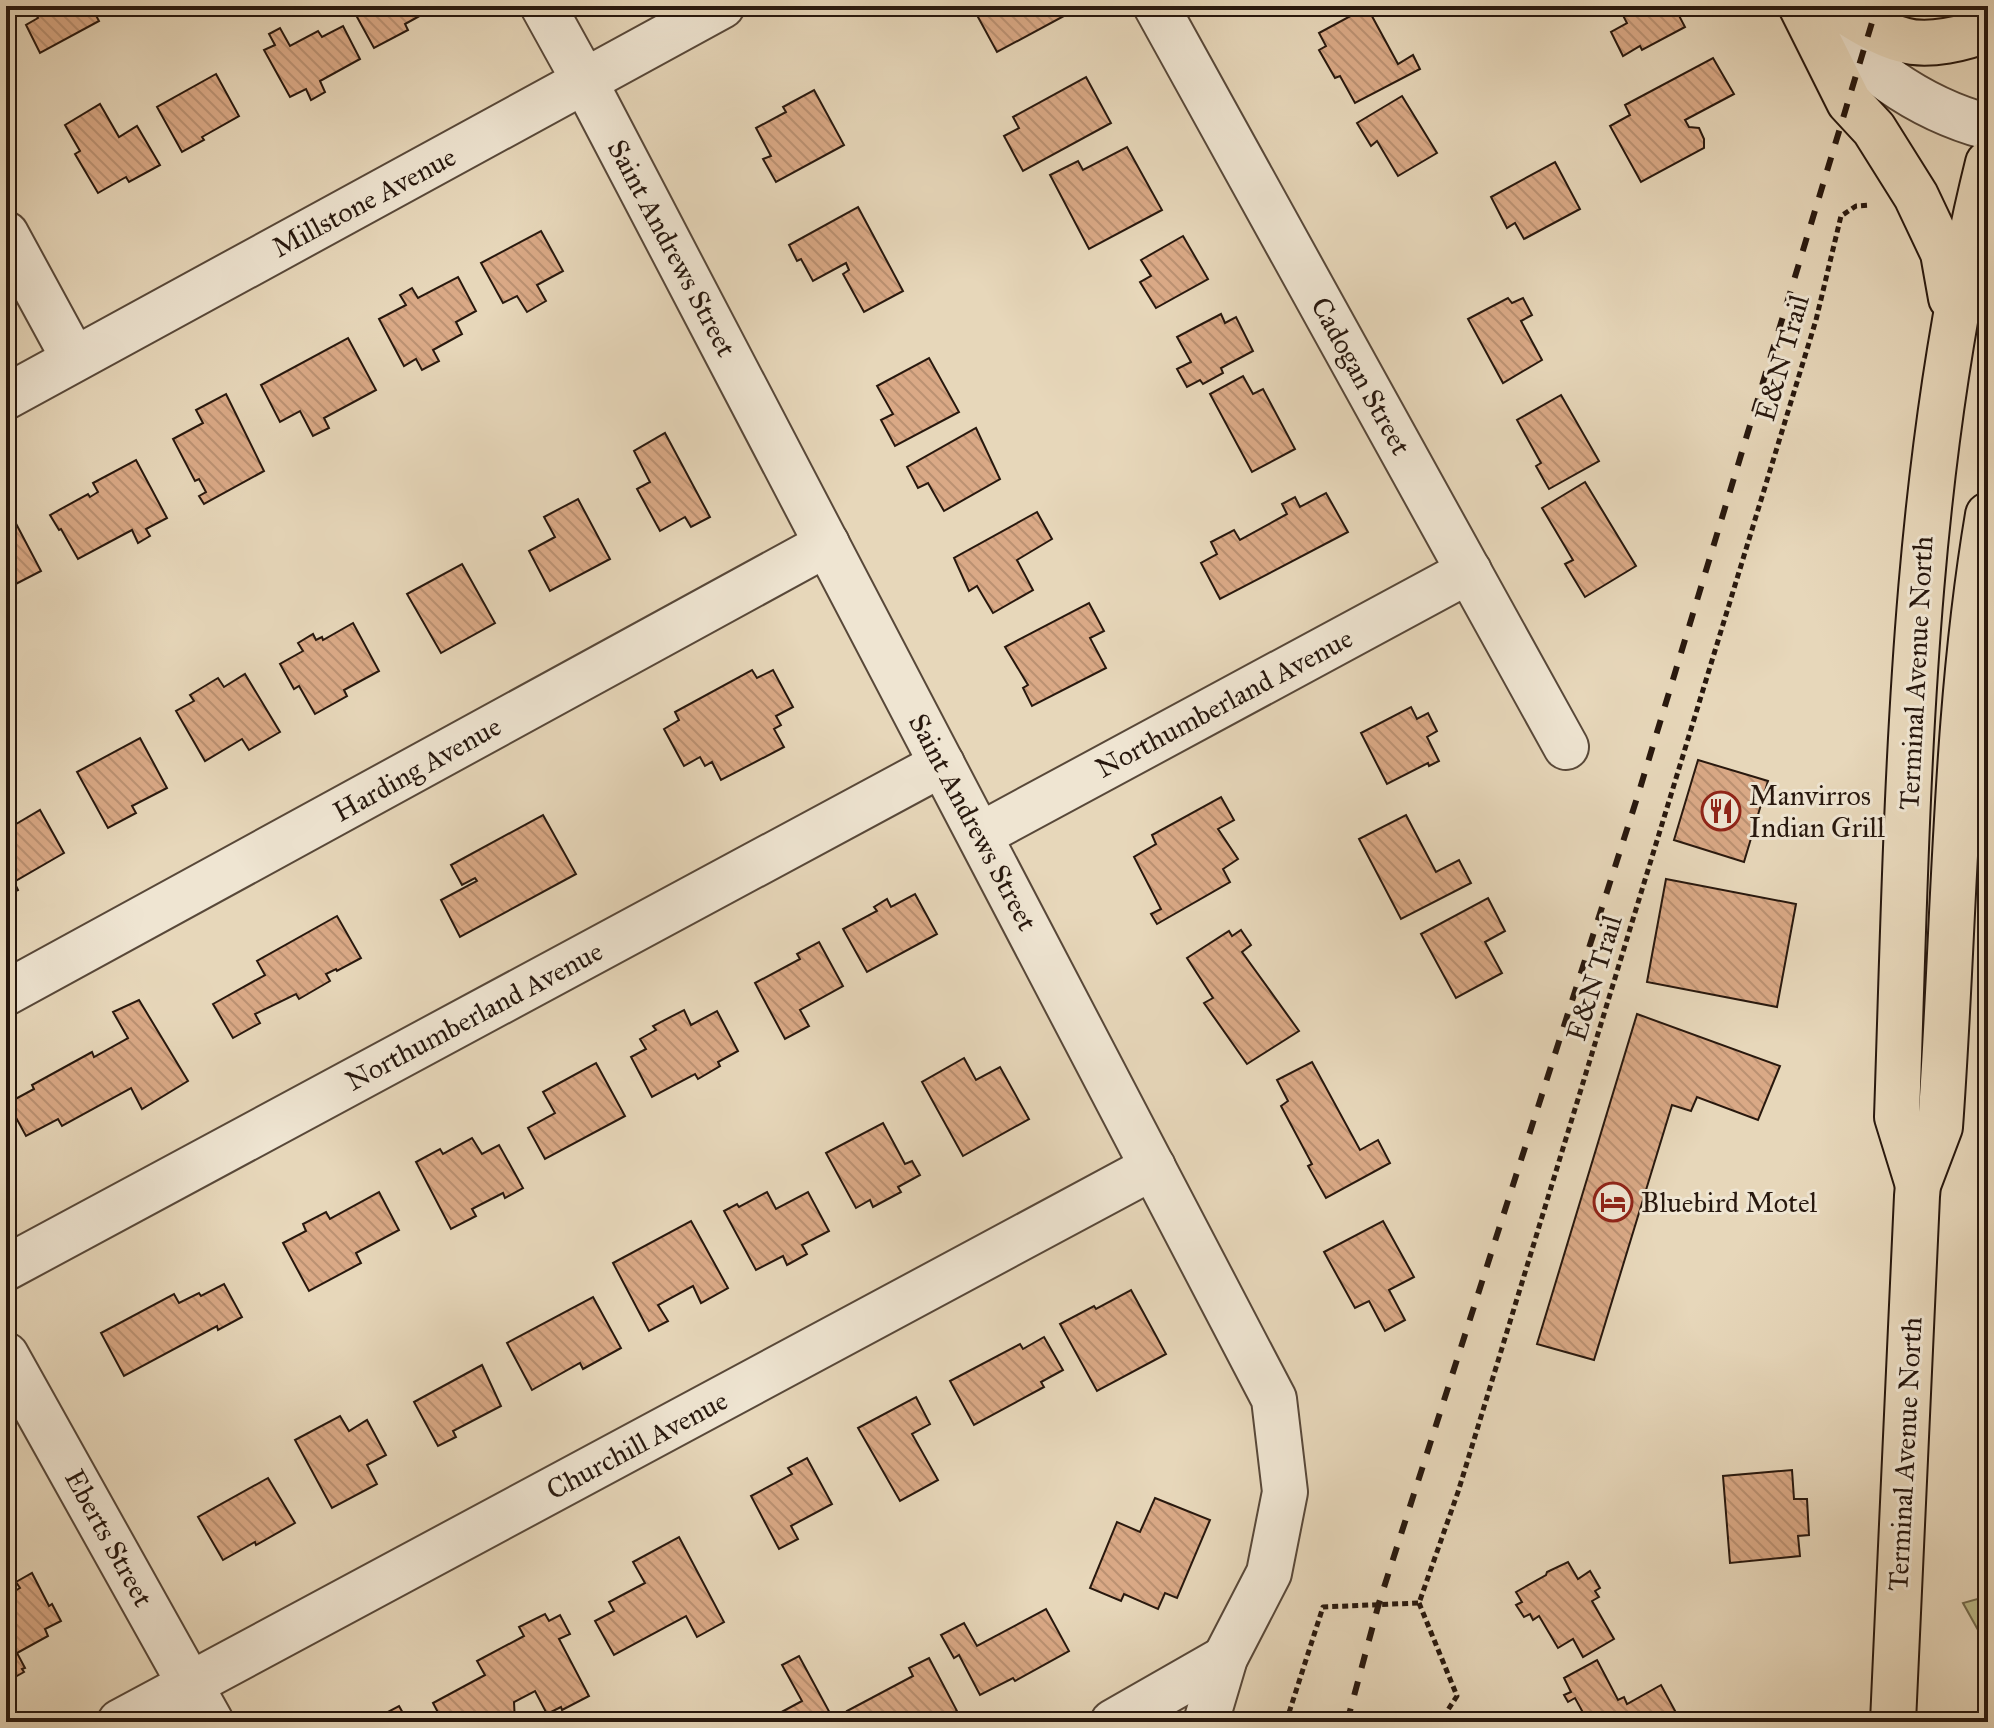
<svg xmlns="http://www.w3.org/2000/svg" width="1994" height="1728" font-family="'IM FELL Great Primer',serif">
<defs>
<pattern id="building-back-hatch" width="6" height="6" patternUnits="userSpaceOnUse" patternTransform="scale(2)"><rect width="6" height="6" fill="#daa986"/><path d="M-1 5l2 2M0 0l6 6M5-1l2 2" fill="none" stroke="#bb9172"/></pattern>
</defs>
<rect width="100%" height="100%" fill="#e7d7ba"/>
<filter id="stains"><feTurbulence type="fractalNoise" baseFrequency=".0025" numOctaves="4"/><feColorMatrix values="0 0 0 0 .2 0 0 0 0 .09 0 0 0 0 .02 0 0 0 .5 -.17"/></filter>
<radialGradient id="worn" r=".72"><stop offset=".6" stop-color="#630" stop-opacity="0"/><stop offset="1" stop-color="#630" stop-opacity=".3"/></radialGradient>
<polygon fill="#bdbc8a" stroke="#726a4c" stroke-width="2" points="1988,1596 1988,1648 1963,1603"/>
<g fill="url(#building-back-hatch)" stroke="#28180e" stroke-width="2">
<polygon points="15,6 91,6 99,21 40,53 26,25 38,18 32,7 19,14"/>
<polygon points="351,6 433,6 434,8 405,24 408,30 374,48"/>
<polygon points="972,6 1073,6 1075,10 997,52"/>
<polygon points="1618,6 1674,6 1685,27 1642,50 1640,46 1623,56 1611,32 1627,23"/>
<polygon points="1367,7 1398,64 1413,55 1420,69 1355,103 1340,76 1335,78 1319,50 1326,46 1319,33"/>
<polygon points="343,26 360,59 320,81 325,92 311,100 306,89 290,97 264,50 275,45 269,34 280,28 290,46 318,31 322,37"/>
<polygon points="1713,58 1734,94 1685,120 1689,127 1699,128 1704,139 1704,148 1641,182 1610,126 1630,115 1625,105"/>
<polygon points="216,74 239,116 202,137 204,140 182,152 157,107"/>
<polygon points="1086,77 1111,123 1023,171 1004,136 1019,128 1013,117"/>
<polygon points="814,90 844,145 776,182 763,159 771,156 756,128 786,112 783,107"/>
<polygon points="1402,96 1437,153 1398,176 1377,141 1371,146 1357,123"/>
<polygon points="100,104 119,137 137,126 160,165 129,182 126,177 98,193 75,154 80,151 65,125"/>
<polygon points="1127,147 1162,210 1089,249 1050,175 1078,161 1083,170"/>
<polygon points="1555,162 1580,209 1524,239 1515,223 1507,228 1491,197"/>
<polygon points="858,207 903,291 864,312 843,274 849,270 846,263 813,281 801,259 797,261 789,245"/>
<polygon points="541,231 563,271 537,285 546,301 527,312 517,296 503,303 481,263"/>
<polygon points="1183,236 1208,279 1156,308 1140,282 1151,276 1141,260"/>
<polygon points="458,277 476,311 456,322 462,334 433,350 439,361 422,370 416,359 404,366 379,319 406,305 400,295 412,288 418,298"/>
<polygon points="1508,298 1512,303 1523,298 1532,315 1521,321 1542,360 1503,383 1468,319"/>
<polygon points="1221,314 1225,323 1236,317 1253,351 1221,368 1223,373 1203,384 1200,380 1187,387 1177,369 1191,362 1177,337"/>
<polygon points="348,338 376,390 324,418 329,428 313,436 300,411 280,422 261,385"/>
<polygon points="929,358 959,412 895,446 881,420 893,414 877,386"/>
<polygon points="1243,376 1253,394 1263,389 1295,449 1252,472 1210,394"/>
<polygon points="226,394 264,471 204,504 199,496 206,492 199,479 195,481 173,439 203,423 196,410"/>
<polygon points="1561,395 1599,461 1549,489 1536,466 1541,463 1517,420"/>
<polygon points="976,428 1000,479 944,511 928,483 918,488 907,467"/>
<polygon points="665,433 710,517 691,527 685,517 660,531 637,489 650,482 634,451"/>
<polygon points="136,460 167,518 146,529 150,536 138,543 132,530 78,559 61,529 59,530 50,515 88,494 90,497 98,492 93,483"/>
<polygon points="1585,482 1636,566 1585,597 1565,564 1573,560 1542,508"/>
<polygon points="1326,493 1348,532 1220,599 1201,563 1217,554 1211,542 1234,530 1240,540 1287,514 1282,504 1295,497 1300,507"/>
<polygon points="578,499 610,559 550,591 529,551 555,537 544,517"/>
<polygon points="1037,512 1052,539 1017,560 1033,590 993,613 977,586 969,591 954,558"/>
<polygon points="12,516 41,571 6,589 6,519"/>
<polygon points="462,564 495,623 441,653 407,594"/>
<polygon points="1089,603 1104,631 1090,638 1106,668 1032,706 1023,688 1028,685 1005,647"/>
<polygon points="353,623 379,671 344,690 347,696 315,714 299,686 294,689 280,664 303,651 298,643 313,634 316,640 322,637 323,640"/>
<polygon points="752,670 757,678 773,670 793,707 776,716 781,725 774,729 784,747 721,780 712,762 705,766 700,757 684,766 664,729 679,720 675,712"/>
<polygon points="245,674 280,732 249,750 242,739 205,761 176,711 194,701 190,695 218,678 224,687"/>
<polygon points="1411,707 1417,719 1428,713 1437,731 1427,737 1439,761 1429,766 1428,763 1387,784 1361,733"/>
<polygon points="140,738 167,788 132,806 136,813 108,828 77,772"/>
<polygon points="1698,760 1768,781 1744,862 1674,840"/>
<polygon points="1221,797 1234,820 1218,829 1238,859 1223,869 1230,882 1157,924 1151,914 1161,909 1134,857 1156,844 1152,835"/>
<polygon points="40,810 64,853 14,882 18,890 6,896 6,830"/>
<polygon points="543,815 576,874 460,937 441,900 477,881 475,878 462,885 451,865"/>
<polygon points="1406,815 1436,872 1459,860 1471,883 1401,919 1359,839"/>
<polygon points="1666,879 1796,904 1777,1007 1647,982"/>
<polygon points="915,894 937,934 867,972 843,929 877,911 874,907 887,899 891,907"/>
<polygon points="1488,898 1505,931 1485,942 1502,973 1456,998 1421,934"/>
<polygon points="337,916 361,958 337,971 336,969 326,974 330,981 299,999 296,994 255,1014 260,1023 233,1038 213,1004 265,975 257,961"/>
<polygon points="1241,930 1251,945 1242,952 1299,1031 1247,1064 1204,1003 1213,998 1187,958 1229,931 1232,936"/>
<polygon points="819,942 843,986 800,1010 809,1026 785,1039 755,983 800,959 797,954"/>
<polygon points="139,1000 188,1081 142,1109 131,1088 62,1126 58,1119 26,1136 8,1103 34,1089 32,1085 92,1052 94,1057 128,1038 113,1012"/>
<polygon points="684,1010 691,1025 717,1011 738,1051 718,1062 720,1066 698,1079 695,1074 652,1097 631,1057 646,1049 640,1039 656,1030 653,1026"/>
<polygon points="1637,1014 1780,1066 1758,1120 1697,1097 1691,1111 1672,1105 1594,1360 1537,1344"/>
<polygon points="964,1058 976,1080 1000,1067 1029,1119 963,1156 922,1082"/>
<polygon points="1312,1062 1360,1150 1378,1140 1390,1163 1326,1198 1308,1166 1312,1164 1281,1106 1288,1101 1277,1080"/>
<polygon points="596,1063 625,1116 545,1159 528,1128 555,1113 543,1092"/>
<polygon points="883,1123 905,1164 912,1161 920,1175 898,1187 901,1192 873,1207 870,1200 856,1208 826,1153"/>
<polygon points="472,1138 482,1154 499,1145 523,1188 505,1198 503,1193 472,1209 476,1216 451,1229 416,1162 440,1149 443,1154"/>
<polygon points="379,1192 399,1230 356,1253 361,1263 309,1291 283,1243 306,1231 303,1224 326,1212 330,1219"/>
<polygon points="767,1192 776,1209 808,1192 829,1231 802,1245 807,1254 787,1265 783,1256 756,1270 724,1211 737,1204 739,1207"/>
<polygon points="691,1221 728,1288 701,1303 693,1286 658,1305 668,1321 649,1331 613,1263"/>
<polygon points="1383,1221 1414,1277 1389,1290 1405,1320 1385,1331 1369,1301 1355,1308 1324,1252"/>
<polygon points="224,1284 242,1317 218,1330 217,1326 124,1376 101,1333 174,1294 179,1303 199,1293 201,1296"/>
<polygon points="1131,1290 1166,1354 1097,1391 1060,1324 1094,1306 1096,1309"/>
<polygon points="593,1297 621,1348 583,1369 580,1363 532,1390 507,1343"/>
<polygon points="1044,1337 1063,1370 1041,1382 1044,1387 974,1425 950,1381 1020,1344 1023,1349"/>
<polygon points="482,1365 501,1406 453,1431 456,1437 438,1446 414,1402"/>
<polygon points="916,1397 930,1424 912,1434 938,1480 900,1501 858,1428"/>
<polygon points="340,1416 349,1431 367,1420 386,1455 367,1465 377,1484 332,1508 295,1440"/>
<polygon points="807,1458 832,1504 791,1526 798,1539 779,1549 751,1496 792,1474 788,1468"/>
<polygon points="1792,1470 1794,1499 1807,1499 1809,1535 1798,1536 1800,1556 1730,1563 1723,1476"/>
<polygon points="268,1478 295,1523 256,1545 255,1542 223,1560 198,1517"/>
<polygon points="1155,1498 1210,1520 1177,1598 1165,1593 1158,1609 1124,1594 1121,1601 1090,1588 1117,1522 1140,1532"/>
<polygon points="679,1537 724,1622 697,1637 686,1616 614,1655 595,1621 614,1611 609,1602 645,1583 633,1562"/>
<polygon points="1568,1562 1578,1579 1590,1571 1600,1588 1595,1591 1599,1597 1592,1601 1614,1639 1583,1657 1573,1639 1558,1648 1539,1616 1533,1620 1530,1614 1524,1617 1516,1605 1522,1602 1516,1592 1546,1575 1547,1572"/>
<polygon points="32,1573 49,1606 52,1604 61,1621 45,1629 48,1636 17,1653 25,1668 22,1669 24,1672 6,1682 6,1596 20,1588 16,1582"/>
<polygon points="1046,1609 1069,1651 1015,1681 1013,1678 980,1695 959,1655 954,1658 941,1635 964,1623 977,1646"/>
<polygon points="545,1614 549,1621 560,1615 570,1634 559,1639 589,1696 562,1710 561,1707 547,1714 535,1691 514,1702 515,1722 443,1722 433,1703 485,1675 477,1661 524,1636 519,1627"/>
<polygon points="799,1656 831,1715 818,1722 763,1722 802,1701 782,1665"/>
<polygon points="929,1658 957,1711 938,1721 936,1719 930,1722 853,1722 847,1711 913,1676 909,1668"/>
<polygon points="1597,1660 1618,1700 1624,1697 1627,1704 1661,1685 1680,1720 1578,1722 1586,1718 1575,1698 1568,1702 1564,1695 1571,1692 1564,1678"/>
<polygon points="399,1706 408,1722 369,1722"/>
</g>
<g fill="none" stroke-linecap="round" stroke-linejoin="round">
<g stroke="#584839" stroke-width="48">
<g id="minor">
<polyline points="543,6 585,82 1274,1399 1285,1492 1269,1573 1225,1658 1206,1722"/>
<polyline points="1156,6 1566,747"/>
<path d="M 1813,6 C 1857,64 1917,108 1988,127"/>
<polyline points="6,234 74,359"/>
<polyline points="6,397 722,6"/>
<polyline points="980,835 1469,571"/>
<polyline points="6,993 827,544"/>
<polyline points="6,1268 942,764"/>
<polyline points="6,1355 211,1722"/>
<polyline points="120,1722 1153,1167"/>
<polyline points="1113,1722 1225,1658"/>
</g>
</g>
<g stroke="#28180e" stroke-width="48">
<g id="major">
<polyline points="1801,6 1849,102 1874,129 1916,196 1943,253 1951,298"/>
<path d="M 1837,6 C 1857,19 1880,34 1903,40 C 1927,47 1967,39 1988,28"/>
<path d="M 1918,1185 L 1897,1117 C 1908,795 1910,477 1988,163"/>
<path d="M 1893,1722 L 1917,1196 L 1918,1185 L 1940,1127 C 1955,922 1954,717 1988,515"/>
</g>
</g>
<g stroke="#28180e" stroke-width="5" stroke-dasharray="6 4" stroke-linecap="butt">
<polyline points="1419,1603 1457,1696 1440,1722"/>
<polyline points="1286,1722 1323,1607 1419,1603 1458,1492 1816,320 1841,216 1856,206 1870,205"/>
</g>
<use href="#minor" stroke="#efe5d2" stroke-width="44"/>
<use href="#major" stroke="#e7d7ba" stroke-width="44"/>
<polyline stroke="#28180e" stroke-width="6" stroke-dasharray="14 14" stroke-linecap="butt" points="1347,1722 1379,1603 1638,795 1877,6"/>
</g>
<defs>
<g id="restaurant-ring" transform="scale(2)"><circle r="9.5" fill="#efe5d2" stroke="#8f2418" stroke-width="1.5"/><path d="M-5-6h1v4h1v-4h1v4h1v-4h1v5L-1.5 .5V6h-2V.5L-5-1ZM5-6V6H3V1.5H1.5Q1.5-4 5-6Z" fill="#8f2418"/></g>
<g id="hotel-ring" transform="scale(2)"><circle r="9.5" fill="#efe5d2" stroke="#8f2418" stroke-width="1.5"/><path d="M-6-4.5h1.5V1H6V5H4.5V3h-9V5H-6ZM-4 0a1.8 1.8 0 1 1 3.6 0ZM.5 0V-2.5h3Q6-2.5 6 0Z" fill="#8f2418"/></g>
</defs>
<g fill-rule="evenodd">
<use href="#restaurant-ring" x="1721" y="811"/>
<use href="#hotel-ring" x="1613" y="1202"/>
</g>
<g text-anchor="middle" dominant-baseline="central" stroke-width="6" stroke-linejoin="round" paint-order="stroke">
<g font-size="28" fill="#28180e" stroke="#efe5d2">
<text transform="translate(364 202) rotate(-28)">Millstone Avenue</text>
<text transform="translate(672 248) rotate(62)">Saint Andrews Street</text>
<text transform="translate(1782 358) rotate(-74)">E&amp;N Trail</text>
<text transform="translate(1361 376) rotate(61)">Cadogan Street</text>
<text transform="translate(1916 673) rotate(-87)">Terminal Avenue North</text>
<text transform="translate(1224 703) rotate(-28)">Northumberland Avenue</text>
<text transform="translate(417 769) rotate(-29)">Harding Avenue</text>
<text transform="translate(973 822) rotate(62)">Saint Andrews Street</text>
<text transform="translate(1594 978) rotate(-73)">E&amp;N Trail</text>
<text transform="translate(474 1016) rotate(-28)">Northumberland Avenue</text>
<text transform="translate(637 1445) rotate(-28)">Churchill Avenue</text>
<text transform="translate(1905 1454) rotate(-87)">Terminal Avenue North</text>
<text transform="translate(109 1538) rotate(61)">Eberts Street</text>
</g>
<g font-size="28" fill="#28180e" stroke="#efe5d2" text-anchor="start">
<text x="1749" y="795">Manvirros<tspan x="1749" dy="32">Indian Grill</tspan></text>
<text x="1641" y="1202">Bluebird Motel</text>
</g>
</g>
<rect width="1994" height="1728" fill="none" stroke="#e7d7ba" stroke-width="32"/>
<rect x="8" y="8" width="1978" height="1712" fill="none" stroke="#28180e" stroke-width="4"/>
<rect x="16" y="16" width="1962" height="1696" fill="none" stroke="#28180e" stroke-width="2"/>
<rect width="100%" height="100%" filter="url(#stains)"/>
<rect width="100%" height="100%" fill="url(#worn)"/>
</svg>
